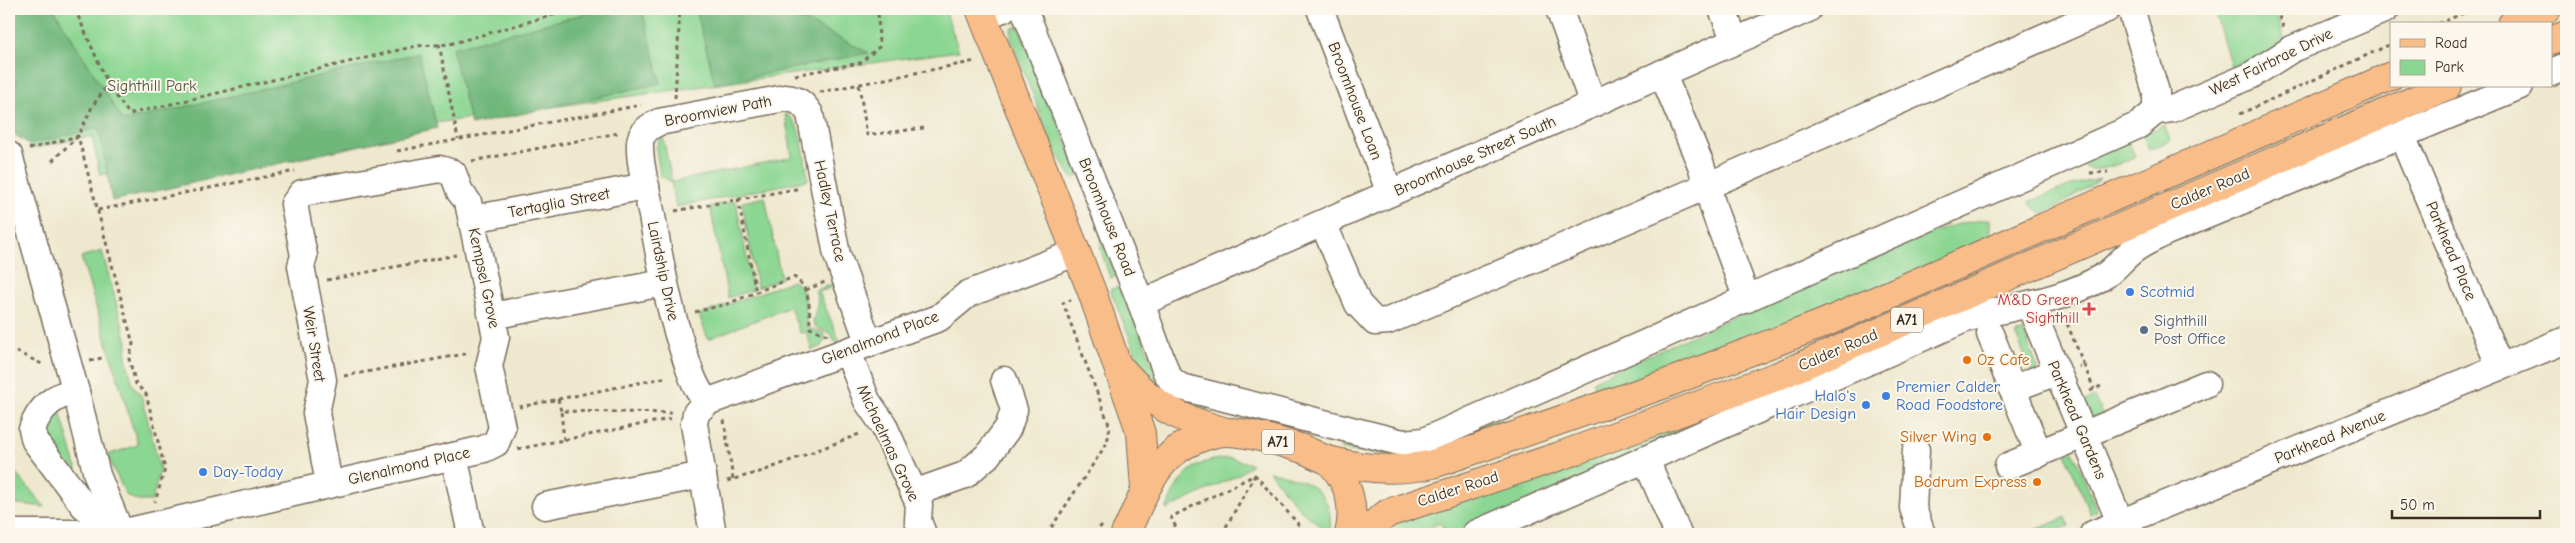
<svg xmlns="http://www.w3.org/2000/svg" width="2575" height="543" font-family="'Comic Neue',sans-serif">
<rect width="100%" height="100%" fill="#fbf7ec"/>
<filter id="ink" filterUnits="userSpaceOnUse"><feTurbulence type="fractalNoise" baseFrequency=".02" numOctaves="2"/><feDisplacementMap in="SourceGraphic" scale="10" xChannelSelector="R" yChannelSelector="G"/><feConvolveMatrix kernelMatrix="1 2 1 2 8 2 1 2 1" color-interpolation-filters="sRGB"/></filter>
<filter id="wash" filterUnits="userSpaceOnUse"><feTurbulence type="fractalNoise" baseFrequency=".0096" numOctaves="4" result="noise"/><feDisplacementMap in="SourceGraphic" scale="20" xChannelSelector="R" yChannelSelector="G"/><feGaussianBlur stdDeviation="1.12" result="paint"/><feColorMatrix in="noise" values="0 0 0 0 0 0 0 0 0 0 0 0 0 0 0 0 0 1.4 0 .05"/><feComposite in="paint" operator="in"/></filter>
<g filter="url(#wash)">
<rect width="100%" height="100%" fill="#eee8ce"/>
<g fill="#8bd692" stroke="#638058">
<polygon points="9,9 945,9 959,51 203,155 100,175 92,136 30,149 9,96"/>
<polygon points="2219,9 2274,9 2286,43 2233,73 2214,10"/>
<polygon points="1014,27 1019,27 1080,176 1072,178 1054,149 1011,39 1011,30"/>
<path d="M 785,114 C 803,120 805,162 808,180 L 676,207 L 671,182 L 660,175 L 656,148 L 660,138 L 663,137 L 672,182 L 792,157 Z"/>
<polygon points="2164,125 2171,140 2149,150 2142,135"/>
<path d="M 2128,142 L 2135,156 C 2121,164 2092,177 2079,163 Z"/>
<polygon points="2100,179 2057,207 2041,214 2029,202 2071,185"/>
<polygon points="765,197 781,278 757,288 742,202"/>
<polygon points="736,201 753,290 728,298 710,206"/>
<path d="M 1990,219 L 1990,237 C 1863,294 1735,358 1599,392 L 1594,386 L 1594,380 L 1908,238 L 1963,223 Z"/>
<polygon points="1101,228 1119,275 1110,278 1101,251"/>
<polygon points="102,251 127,342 126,357 133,385 142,397 160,469 152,501 138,501 126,495 107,455 138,445 81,257"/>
<path d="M 792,281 C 812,289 803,313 808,328 L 824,333 L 825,339 L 822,346 L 812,350 L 806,332 L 800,333 L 790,307 L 708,339 L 699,315 Z"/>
<polygon points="832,284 833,287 819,292 840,342 836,343 830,333 816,328 813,322 818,301 815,291"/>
<polygon points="1122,285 1156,373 1210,403 1206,413 1184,408 1146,377 1110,290"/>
<polygon points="2023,331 2039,371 2032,374 2016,334"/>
<polygon points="1812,373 1644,454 1461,533 1444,529 1440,523 1422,531 1422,534 1401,534 1393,525"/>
<polygon points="2094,397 2105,420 2089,420 2081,402"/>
<polygon points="60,411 77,470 76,482 40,432"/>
<path d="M 1491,420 L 1506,421 C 1447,450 1408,463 1341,449 L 1344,437 L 1391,450 Z"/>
<polygon points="2073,451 2097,511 2090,514 2066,454"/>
<path d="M 1230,458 L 1252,464 L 1238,475 L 1166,510 C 1179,475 1192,460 1230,458 Z"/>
<polygon points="9,465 45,507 9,503"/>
<path d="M 1269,471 C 1305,480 1335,488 1330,533 L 1300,510 Z"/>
<polygon points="2066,517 2069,526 2048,534 2032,534 2031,532"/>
</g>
<g fill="#70b77c" stroke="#56704d">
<polygon points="9,9 54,9 123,121 419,53 437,128 112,201 99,128 29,144 12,133 9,124"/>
<polygon points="603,9 642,9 661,83 471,125 452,48"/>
<polygon points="696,9 797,9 800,18 869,53 715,84"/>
</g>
</g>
<g filter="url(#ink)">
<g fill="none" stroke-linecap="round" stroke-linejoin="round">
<g stroke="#7a6c5c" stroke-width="29">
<g id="minor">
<polyline points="1024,9 1141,303 1166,372 1172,381 1181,387 1403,443 1424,441 2139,125 2156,111"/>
<polyline points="1320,9 1390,193"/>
<polyline points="1559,9 1593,104"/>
<polyline points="1722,9 1735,41"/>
<polyline points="2131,9 2156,92 2156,111"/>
<polyline points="983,16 1003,9"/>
<polyline points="1662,73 1701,165 1715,213 1747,299"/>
<polyline points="2551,73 2566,67"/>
<polyline points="2156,111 2172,109 2250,76 2292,49 2386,9"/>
<polyline points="2402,136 2500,367"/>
<polyline points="9,155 76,392 97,475 121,534"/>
<polyline points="472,219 646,186"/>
<polyline points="1323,223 1358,304 1375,322 1388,321 1707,186 2107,9"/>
<polyline points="1141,303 1808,9"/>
<polyline points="2030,306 2125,534"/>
<polyline points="492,316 663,283"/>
<polyline points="1990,334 2039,454"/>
<polyline points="848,352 867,401 883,424 919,504 918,521 923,534"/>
<polyline points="2012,389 2056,372"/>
<path d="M 76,392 C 54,394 39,409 32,429 L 35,441 L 84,506 L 101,519 L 119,527"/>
<path d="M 707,402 C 694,387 689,369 683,350 C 668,306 660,261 652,216 C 648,194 639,165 640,144 C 640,132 650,126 659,122 L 785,98 C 798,99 803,103 810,114 L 837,255 L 869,344"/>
<polyline points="1916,450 1913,508 1922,534"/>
<polyline points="454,456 471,534"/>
<polyline points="1646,460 1678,534"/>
<polyline points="2008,466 2206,384"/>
<polyline points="914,493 965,475 987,456 1008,428 1014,410 1004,380"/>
<polyline points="545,506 703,475"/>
<polyline points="9,533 121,533 484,449 496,443 502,428 489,366 496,337 468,202 460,192 453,173 440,169 302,193 294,204 304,256 301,266 323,380 316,413 329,484"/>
<polyline points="713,534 694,424 696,413 707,402 939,318 968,294 1075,253"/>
<path d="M 1475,534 L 1965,319 C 2012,306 2061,302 2104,276 C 2114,270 2123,258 2132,251 C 2142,243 2155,238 2166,232 L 2520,86"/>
<polyline points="2093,534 2566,340"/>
</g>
</g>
<g stroke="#7a6c5c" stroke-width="30">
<g id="major">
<polyline points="980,9 1092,292 1117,365 1141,433 1145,488"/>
<polyline points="2512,24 2547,9"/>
<polyline points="2551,41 2566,35"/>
<path d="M 1123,371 C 1158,410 1177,417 1226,432"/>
<path d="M 1328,460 C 1348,480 1356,506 1349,534"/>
<path d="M 1125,534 C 1139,507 1148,474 1173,453 C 1186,442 1209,433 1225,432 C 1246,431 1280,442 1300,448 C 1309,451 1318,457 1328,460 C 1362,469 1399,472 1433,464 L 1665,384 L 1822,324 L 2391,76"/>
<polyline points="1361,534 1388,513 1560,456 1778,376 2447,86"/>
</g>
</g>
<g stroke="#7a6c5c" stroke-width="3" stroke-dasharray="4 4" stroke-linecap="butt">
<polyline points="75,9 108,84 129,114 416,46 450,44 574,9"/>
<polyline points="2276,9 2284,29"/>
<polyline points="2438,24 2473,9"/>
<polyline points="439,44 458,139"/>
<polyline points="795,75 860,63 879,47 878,9"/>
<polyline points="859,85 867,135 925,128"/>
<polyline points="820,92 976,61"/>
<polyline points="675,98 680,9"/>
<polyline points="2240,114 2391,44"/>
<polyline points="29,149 78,136 133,344 129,359 136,384 146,394 165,469 155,502"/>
<polyline points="397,151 641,105"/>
<polyline points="52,161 78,136 92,107 108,84"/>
<polyline points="472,161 618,133"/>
<polyline points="2090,173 2108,172"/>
<polyline points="738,199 756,292"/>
<polyline points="98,210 295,171"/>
<polyline points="675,211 801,188"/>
<polyline points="327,280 456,255"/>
<polyline points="806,290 825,282"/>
<path d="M 695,312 L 727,304 L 794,277 C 812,290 809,310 810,328 L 828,335"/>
<polyline points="2067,316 2066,321 2084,365 2079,367"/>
<polyline points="9,348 44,365"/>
<polyline points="90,361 105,357"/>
<polyline points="2084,365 2094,389"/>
<polyline points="344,376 470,353"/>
<polyline points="2090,391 2101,386"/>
<polyline points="558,399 561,411"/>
<polyline points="519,407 668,377"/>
<polyline points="724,420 733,479"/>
<polyline points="564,440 561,411 674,413"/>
<polyline points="518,449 674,418"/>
<polyline points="9,455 14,449"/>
<polyline points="727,481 763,471 862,433"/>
<polyline points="880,534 898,528"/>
<polyline points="1047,534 1107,443 1110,427 1063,303 1071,300"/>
<polyline points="1094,534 1103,524"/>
<polyline points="1179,534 1171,517 1255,475 1307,534"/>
<polyline points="1222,534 1255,475"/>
</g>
<use href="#minor" stroke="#fff" stroke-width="26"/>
<use href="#major" stroke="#f8bd89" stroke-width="28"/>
</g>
</g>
<g fill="#3f7fe0" stroke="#fbf7ec" stroke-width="2">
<circle cx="2130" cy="292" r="5"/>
<circle cx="1886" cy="396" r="5"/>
<circle cx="1866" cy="405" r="5"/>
<circle cx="203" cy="472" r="5"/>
</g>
<path fill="#e0444e" stroke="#fbf7ec" stroke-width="2" d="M2086.5 301.5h5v5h5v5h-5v5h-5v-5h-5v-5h5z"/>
<circle fill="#5c6f8a" stroke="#fbf7ec" stroke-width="2" cx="2144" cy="330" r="5"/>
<g fill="#e8710a" stroke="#fbf7ec" stroke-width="2">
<circle cx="1967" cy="360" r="5"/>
<circle cx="1987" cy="437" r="5"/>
<circle cx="2037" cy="482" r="5"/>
</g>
<g text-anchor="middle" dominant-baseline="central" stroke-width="4" stroke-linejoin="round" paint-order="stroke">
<g fill="#fbf7ec" stroke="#75685c" stroke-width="1">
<rect x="1891" y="307.5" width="32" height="25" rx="4"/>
<rect x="1262" y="429.5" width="32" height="25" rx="4"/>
</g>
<g font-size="15" font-weight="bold" fill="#3b2a1e">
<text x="1907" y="320">A71</text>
<text x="1278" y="442">A71</text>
</g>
<g font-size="16" fill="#3b2a1e" stroke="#fbf7ec">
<text transform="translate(2271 62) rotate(-26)">West Fairbrae Drive</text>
<text transform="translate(1355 101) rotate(69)">Broomhouse Loan</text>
<text transform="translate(718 111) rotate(-11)">Broomview Path</text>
<text transform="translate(1475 156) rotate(-24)">Broomhouse Street South</text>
<text transform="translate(2210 189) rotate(-23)">Calder Road</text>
<text transform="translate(559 203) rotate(-11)">Tertaglia Street</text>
<text transform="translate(830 211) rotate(78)">Hadley Terrace</text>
<text transform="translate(1107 217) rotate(68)">Broomhouse Road</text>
<text transform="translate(2451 251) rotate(67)">Parkhead Place</text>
<text transform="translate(663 271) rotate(78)">Lairdship Drive</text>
<text transform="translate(484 278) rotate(78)">Kempsel Grove</text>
<text transform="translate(880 338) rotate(-21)">Glenalmond Place</text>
<text transform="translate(314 344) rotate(81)">Weir Street</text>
<text transform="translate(1838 350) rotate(-23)">Calder Road</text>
<text transform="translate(2077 420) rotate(67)">Parkhead Gardens</text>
<text transform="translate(2330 437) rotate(-22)">Parkhead Avenue</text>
<text transform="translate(888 443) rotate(65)">Michaelmas Grove</text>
<text transform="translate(409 466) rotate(-13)">Glenalmond Place</text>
<text transform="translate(1458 489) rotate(-18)">Calder Road</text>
</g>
<g font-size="16" fill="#4f553b" stroke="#fbf7ec">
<text x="152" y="86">Sighthill Park</text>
</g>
<g font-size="16" fill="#366cbe" stroke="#fbf7ec" text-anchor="start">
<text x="2140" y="292">Scotmid</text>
<text x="1896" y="387">Premier Calder<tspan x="1896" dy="18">Road Foodstore</tspan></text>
<text x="1856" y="396" text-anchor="end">Halo's<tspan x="1856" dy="18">Hair Design</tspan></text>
<text x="213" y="472">Day-Today</text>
</g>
<g font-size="16" fill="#be3a42" stroke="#fbf7ec" text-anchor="end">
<text x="2079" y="300">M&amp;D Green<tspan x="2079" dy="18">Sighthill</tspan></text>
</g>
<g font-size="16" fill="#4e5e75" stroke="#fbf7ec" text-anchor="start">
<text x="2154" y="321">Sighthill<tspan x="2154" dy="18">Post Office</tspan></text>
</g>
<g font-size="16" fill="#c56008" stroke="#fbf7ec" text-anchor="end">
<text x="1977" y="360" text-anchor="start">Oz Cafe</text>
<text x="1977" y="437">Silver Wing</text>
<text x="2027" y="482">Bodrum Express</text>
</g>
</g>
<rect width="2575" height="543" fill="none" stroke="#fbf7ec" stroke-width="30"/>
<rect x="2390" y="22" width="162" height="65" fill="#fbf7ec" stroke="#aea59a"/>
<rect x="2400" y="39" width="25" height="8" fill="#f8bd89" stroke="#aea59a"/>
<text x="2435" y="48" font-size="15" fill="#3b2a1e">Road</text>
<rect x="2400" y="60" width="25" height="15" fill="#8bd692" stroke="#aea59a"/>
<text x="2435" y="72" font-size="15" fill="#3b2a1e">Park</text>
<path d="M2392 510v8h148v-8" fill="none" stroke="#3b2a1e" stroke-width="2.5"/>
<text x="2400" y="510" font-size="15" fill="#3b2a1e" stroke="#fbf7ec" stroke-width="4" paint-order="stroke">50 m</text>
</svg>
